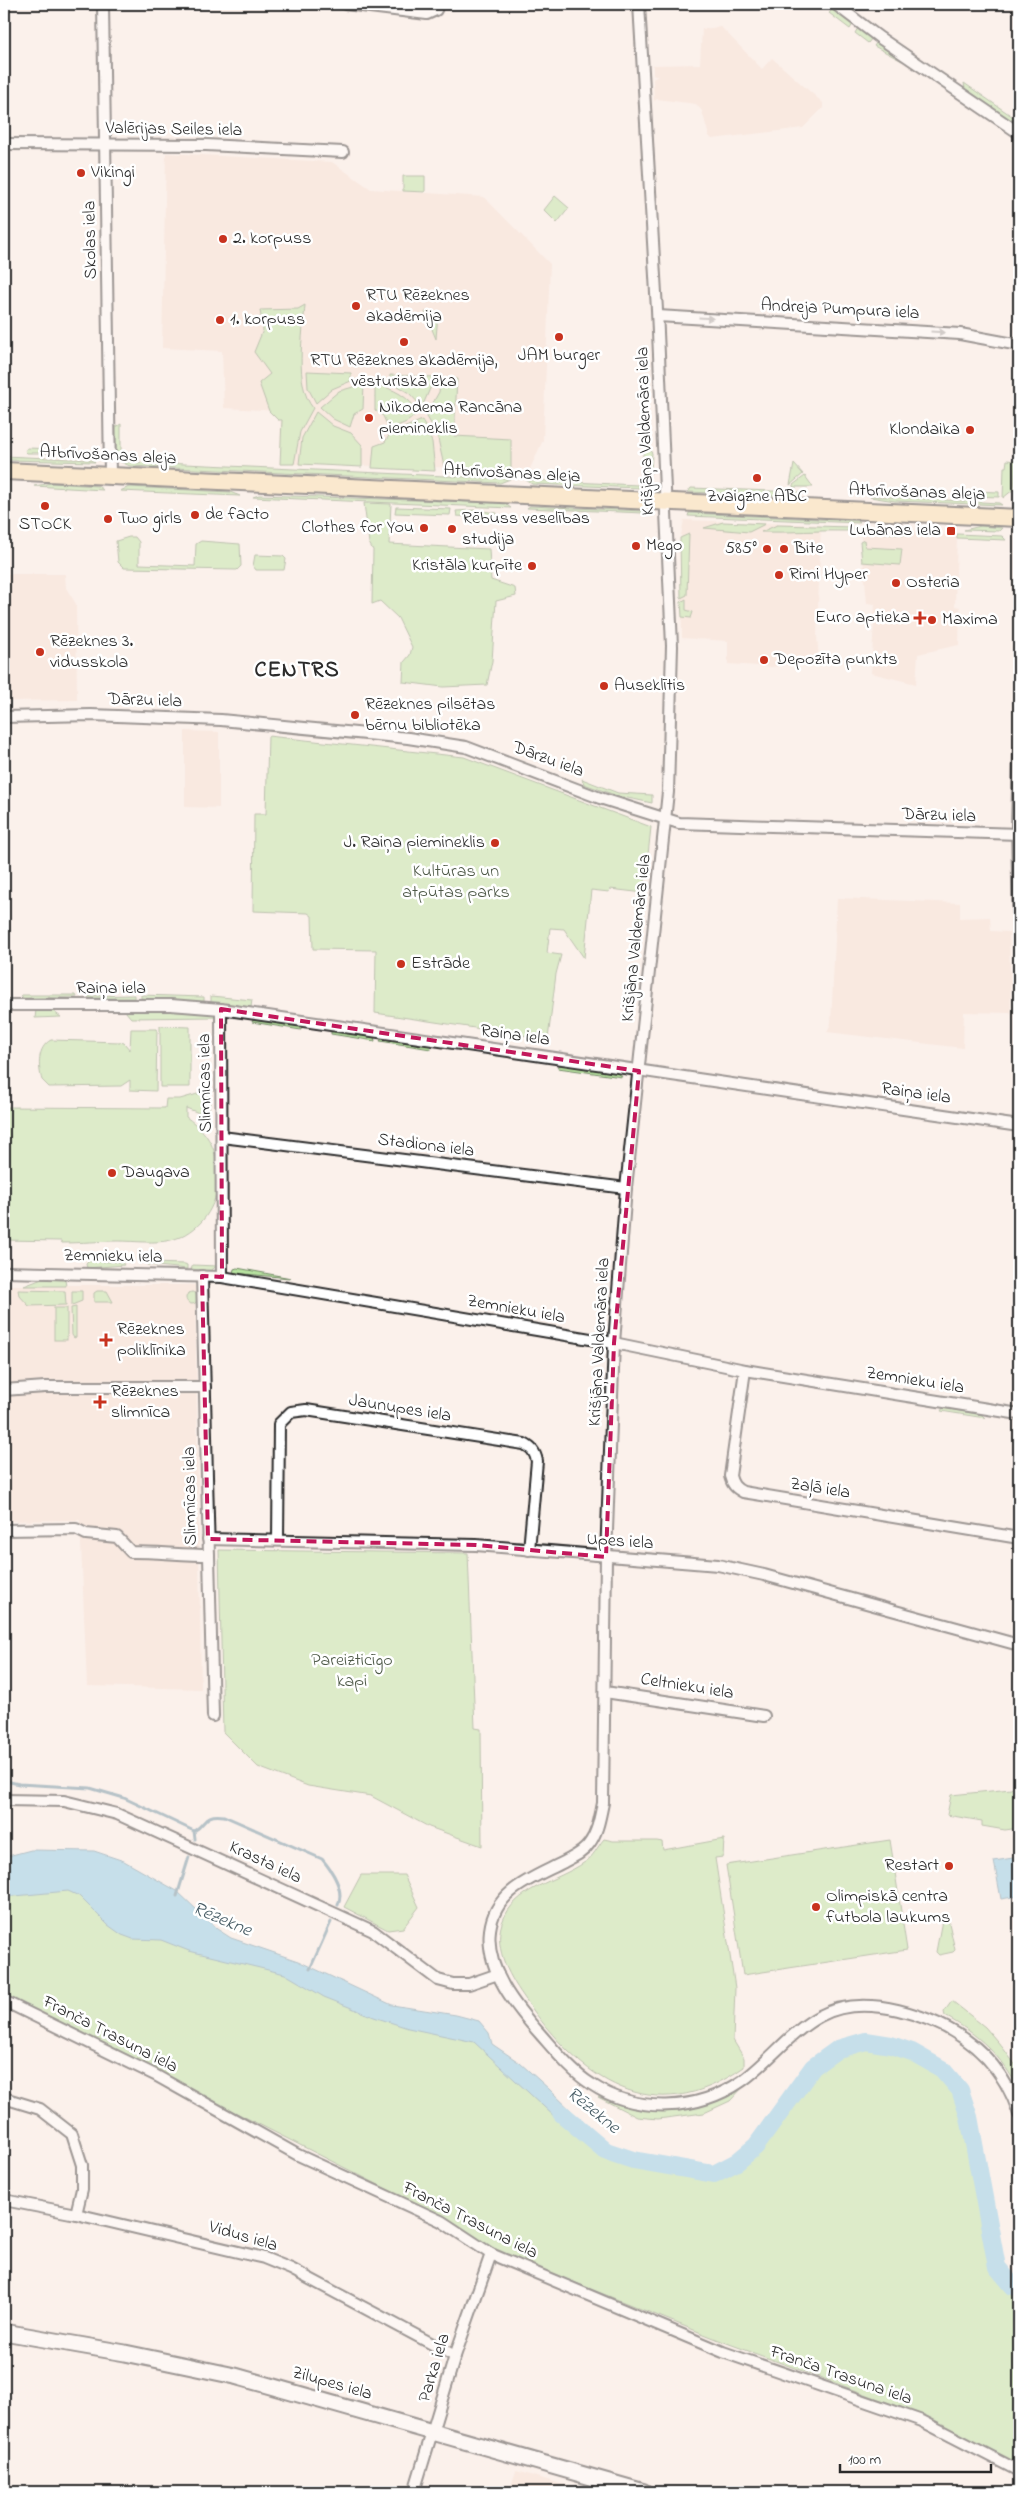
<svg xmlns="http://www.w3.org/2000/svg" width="1023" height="2496" font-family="'Indie Flower',sans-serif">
<rect width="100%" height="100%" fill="#fbf1eb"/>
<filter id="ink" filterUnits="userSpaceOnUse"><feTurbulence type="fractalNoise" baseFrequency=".02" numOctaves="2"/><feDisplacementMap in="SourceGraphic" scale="10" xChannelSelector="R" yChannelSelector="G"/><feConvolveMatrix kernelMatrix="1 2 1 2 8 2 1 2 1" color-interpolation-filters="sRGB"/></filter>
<g filter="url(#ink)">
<g fill="#f6e0d3">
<polygon points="721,27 762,69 772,58 823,103 823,108 803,128 712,139 709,136 702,111 696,104 657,99 654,101 653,79 658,76 653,74 653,65 700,64 702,29"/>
<polygon points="166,153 332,162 371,189 484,197 550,264 543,440 530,469 280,464 281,411 224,408 222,351 162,348"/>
<polygon points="684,520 821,525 817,636 819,660 772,667 728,664 728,641 682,638 681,535"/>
<polygon points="864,528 957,536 955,606 960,607 959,645 918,654 916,684 871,673 875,604 867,603 861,537"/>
<polygon points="4,574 65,574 66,588 76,604 77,700 4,701"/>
<polygon points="185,731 219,732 219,808 185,807"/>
<polygon points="837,898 960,903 960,918 990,917 991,931 1009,932 1011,1013 964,1012 963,1048 827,1032 831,1023"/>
<polygon points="4,1285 195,1285 201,1689 87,1686 80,1520 4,1521"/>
<polygon points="516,2471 589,2492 509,2492"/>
</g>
<g fill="#b8e4a1" stroke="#728866">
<polygon points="833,9 853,24 850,29 829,13"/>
<polygon points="858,28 872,38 868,43 855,33"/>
<polygon points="877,42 901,59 902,61 874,46"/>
<polygon points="964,83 1019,121 1019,126 965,89"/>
<polygon points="403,176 425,176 425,192 403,191"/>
<polygon points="555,196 569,208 557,223 544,210"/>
<path d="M 305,305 C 303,333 294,385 313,408 L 300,432 L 294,464 L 280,464 L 282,420 L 278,420 L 269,411 L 259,383 L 270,374 L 254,352 L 263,330 L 260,310 L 298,309 Z"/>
<polygon points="425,312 438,313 436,339"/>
<polygon points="307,371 351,373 351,381 332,389 316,403 308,388"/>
<polygon points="390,375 435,377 422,407 409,393 390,382"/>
<polygon points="441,378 457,379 454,436 511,439 511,469 504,473 445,471 437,434 426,415 439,392"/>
<polygon points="364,384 363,409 354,414 350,427 333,419 320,407 339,391"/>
<path d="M 375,385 C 394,388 408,397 419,412 L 407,422 L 389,429 L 383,416 L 375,410 Z"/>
<polygon points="316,412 333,426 351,433 362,445 362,467 299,464 302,438"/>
<polygon points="422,420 432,442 435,471 372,468 374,446 385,442 390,434"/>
<polygon points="121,424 121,457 116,453 116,427"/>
<polygon points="644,447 648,448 652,453 651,473 641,472"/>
<polygon points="27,448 57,449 60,453 27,453 25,451"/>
<polygon points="67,450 86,451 90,454 68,455"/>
<polygon points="4,456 92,460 95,462 7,460 4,458"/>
<polygon points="1007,460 1016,461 1014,489 1003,498 1004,467 1006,467"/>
<polygon points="121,462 163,463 510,479 500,483 130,466"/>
<polygon points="794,464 803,474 790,485"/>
<polygon points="805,476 813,487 793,487 793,485"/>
<polygon points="526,480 638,485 640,488 532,484"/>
<polygon points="52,483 98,486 103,490 34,486"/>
<polygon points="129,487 230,492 240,496 120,491"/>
<polygon points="691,488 799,492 802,494 786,496 688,492"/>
<polygon points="971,491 999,492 999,497 970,496 968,492"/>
<polygon points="259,495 504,503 511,508 253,497"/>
<polygon points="873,496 999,503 1002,505 895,501 870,497"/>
<polygon points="364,503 391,504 389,544 489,549 491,580 515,588 516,596 496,601 492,661 487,685 443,687 403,682 404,662 410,655 412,647 398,618 380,601 372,604 373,550 369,543"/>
<polygon points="530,506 643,511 643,513 527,508"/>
<polygon points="396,507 451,509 450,515 395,513"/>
<polygon points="474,510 497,513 496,519 457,516 456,511"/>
<polygon points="689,513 858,521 860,523 688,516"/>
<polygon points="723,522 765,524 749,532 704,528"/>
<path d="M 777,525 L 852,527 L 853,529 L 848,531 C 819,530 790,533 761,532 Z"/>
<polygon points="981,526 1002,528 999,531 964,530"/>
<polygon points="877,529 912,532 912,535 884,533"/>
<polygon points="689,534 687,595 681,598 680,538"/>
<polygon points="957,534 1002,536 1006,540 957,538"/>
<polygon points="129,537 135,537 139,542 139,564 195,566 196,544 201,541 240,544 241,566 237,570 124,568 118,562 116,541"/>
<polygon points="864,540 865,547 902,549 900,565 862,562 860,542"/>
<polygon points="255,555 283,556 286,559 284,570 256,570 253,566"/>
<polygon points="686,599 686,610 693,612 691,618 682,617 681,602"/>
<polygon points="4,731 7,731 8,772 4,772"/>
<polygon points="268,736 464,757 651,827 644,893 610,889 609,892 591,890 584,958 564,929 550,928 547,953 561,955 556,974 548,1039 375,1013 376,950 313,949 312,916 308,913 253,911 254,814 266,814"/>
<polygon points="582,779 618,793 652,795 652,803 618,796 584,784"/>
<polygon points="21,995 76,995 77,997 23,998"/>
<polygon points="134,995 134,998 89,998 88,996"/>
<polygon points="141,995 204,997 204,1002 141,998"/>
<polygon points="211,996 252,1000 251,1007 211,1003"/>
<polygon points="50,1009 61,1017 35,1018 36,1010"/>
<polygon points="133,1009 214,1014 216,1017 131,1018 125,1011"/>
<polygon points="253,1020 301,1026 301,1030 252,1022"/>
<polygon points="160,1026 190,1027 190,1087 160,1087"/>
<path d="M 131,1029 L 157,1029 L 156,1091 L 130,1090 L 130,1080 L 121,1086 L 49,1087 L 42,1080 C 38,1067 37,1047 51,1040 L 120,1042 L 124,1043 L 130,1050 Z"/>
<polygon points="331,1031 374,1037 375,1041 331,1034"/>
<polygon points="382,1038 430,1045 431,1049 380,1041"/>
<polygon points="560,1064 619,1073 622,1077 558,1068"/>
<path d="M 208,1091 L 210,1105 L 207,1116 L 186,1108 L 186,1117 C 210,1134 217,1149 218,1178 C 218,1206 200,1233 171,1240 C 155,1244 135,1241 118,1241 C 102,1241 80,1243 62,1243 L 61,1241 L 4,1240 L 4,1107 L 165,1108 L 166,1099 L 180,1099 Z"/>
<polygon points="89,1261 122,1262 124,1265 87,1268 86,1264"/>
<polygon points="148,1263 185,1264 187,1265 187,1269 147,1265"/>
<polygon points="193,1265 217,1266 210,1271 191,1269"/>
<polygon points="237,1268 291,1278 233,1273 234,1269"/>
<polygon points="42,1279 65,1280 66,1286 24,1286"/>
<polygon points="18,1290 65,1291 66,1305 29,1306 19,1295"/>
<polygon points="72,1291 82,1291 82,1301 72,1305"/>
<polygon points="97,1291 107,1291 113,1302 94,1302 94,1293"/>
<circle cx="192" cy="1298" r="6"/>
<polygon points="76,1307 76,1337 74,1338 72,1335 71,1308"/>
<rect x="54" y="1308" width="13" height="32"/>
<polygon points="943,1408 982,1415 985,1418 941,1411"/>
<polygon points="219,1550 468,1553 475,1728 481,1729 482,1846 429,1827 371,1796 308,1786 258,1767 223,1732"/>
<polygon points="1019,1781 1019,1828 1005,1830 982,1826 982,1821 947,1815 951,1795 1011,1789"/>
<path d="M 604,1839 L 613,1841 L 657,1841 L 662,1842 L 663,1850 L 724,1839 L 723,1857 L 715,1858 L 735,1988 L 733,2040 L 744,2058 L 744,2067 C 653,2132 580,2079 526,2000 C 511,1979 493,1950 502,1923 C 514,1887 557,1882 585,1862 C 594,1856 597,1847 604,1839 Z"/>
<polygon points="890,1840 907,1950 743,1975 726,1865"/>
<polygon points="62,1873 357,2000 475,2032 614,2153 713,2174 756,2146 802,2083 848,2046 905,2050 947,2074 964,2102 1003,2273 1019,2284 1019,2464 906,2409 724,2342 493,2250 436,2214 4,1995 4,1878"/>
<polygon points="361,1875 404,1875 419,1907 403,1928 388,1930 344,1907"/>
<polygon points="947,1914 955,1950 953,1952 939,1955 936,1952 943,1915"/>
<path d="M 952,2001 L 985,2027 L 1003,2048 L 1019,2070 L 1019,2090 C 1002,2056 978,2034 945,2016 L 944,2012 Z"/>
<path d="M 744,2086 L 730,2101 L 704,2113 L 658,2119 L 637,2117 L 598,2097 C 655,2117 691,2119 744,2086 Z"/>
</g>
<g fill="#86cae8" stroke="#628a9c">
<polygon points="31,1850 94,1851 124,1861 177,1891 217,1929 231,1938 298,1961 392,2005 456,2015 479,2021 489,2033 492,2044 520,2063 549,2089 587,2126 570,2131 474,2042 408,2028 374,2017 324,1997 285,1974 189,1951 161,1940 133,1939 122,1935 108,1925 79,1896 68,1891 4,1897 4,1857"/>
<polygon points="1019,1857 1019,1896 1001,1899 994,1861"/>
</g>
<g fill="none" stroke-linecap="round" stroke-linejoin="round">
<g stroke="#628a9c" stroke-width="3">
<polyline points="4,1777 10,1782 19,1784 90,1788 124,1798 194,1831"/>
<path d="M 195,1839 L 194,1831 C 207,1824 203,1813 224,1816 L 322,1859 C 332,1871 345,1889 338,1905"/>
<polyline points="177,1896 189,1857"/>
<polyline points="310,1969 331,1922"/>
</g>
<polyline stroke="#86cae8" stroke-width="18" points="561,2113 606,2151 633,2160 714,2174 737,2162 756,2146 813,2067 838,2049 866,2041 891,2045 912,2052 942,2069 960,2090 969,2117 997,2267 1013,2286 1019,2288"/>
<g stroke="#2b2b2b" stroke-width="14">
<g id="street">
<polyline points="103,4 110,475"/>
<polyline points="345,4 427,14 436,10 438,4"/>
<path d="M 639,4 L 657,310 L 672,646 L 668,792 L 626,1188 L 614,1343 L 606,1557 L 603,1803 C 600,1817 598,1832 589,1844 C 583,1853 573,1857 564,1862 C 533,1878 495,1890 490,1930 C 485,1970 516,2007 541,2035 C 556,2052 572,2072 591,2084 C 636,2114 697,2112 742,2081 C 769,2062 790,2032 820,2016 C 844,2003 872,2004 898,2010 C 956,2024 1000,2055 1019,2114"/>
<polyline points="835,4 880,38 1019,133"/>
<polyline points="4,144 206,145 343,152"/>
<polyline points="658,316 960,334 1019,345"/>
<polyline points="4,717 91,715 221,720 408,738 466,747 600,798 679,823 1019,834"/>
<polyline points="1019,751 1017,826 1019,934"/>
<polyline points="4,1005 171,1005 221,1009 1019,1126"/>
<polyline points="221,1009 222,1277"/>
<polyline points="222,1137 626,1188"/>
<polyline points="4,1272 222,1277 614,1343 745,1370 1019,1414"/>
<polyline points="202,1276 213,1716"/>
<path d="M 745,1370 L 730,1476 C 732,1484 735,1488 743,1492 L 1019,1538"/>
<polyline points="4,1390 45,1387 205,1387"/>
<path d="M 4,1530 L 76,1529 L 86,1534 L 117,1537 L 131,1552 C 157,1552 183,1555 209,1555"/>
<polyline points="208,1539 476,1545 718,1565 764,1575 1019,1645"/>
<path d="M 278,1540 L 279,1424 L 291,1412 L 306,1410 L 524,1444 C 532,1448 535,1452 537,1461 L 529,1550"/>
<polyline points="605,1692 764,1716"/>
<polyline points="4,1800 64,1801 117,1814 373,1931 438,1980 453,1984 469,1984 498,1974"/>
<polyline points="4,2001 155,2075 298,2155 441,2221 491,2254 723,2352 922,2421 1019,2471"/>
<polyline points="4,2098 40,2109 72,2134 82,2165 82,2189 76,2214"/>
<polyline points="4,2200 76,2214 264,2258 291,2269 455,2356"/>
<polyline points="414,2492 455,2356 491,2254"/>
</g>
</g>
<g stroke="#2b2b2b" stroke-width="19">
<polyline id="secondary" points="4,2332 125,2353 235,2376 644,2492"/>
</g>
<g stroke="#2b2b2b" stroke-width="20">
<polyline id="primary" points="4,471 1019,518"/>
</g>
<use href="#street" stroke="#fff" stroke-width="10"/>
<use href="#secondary" stroke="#fff" stroke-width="15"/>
<use href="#primary" stroke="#f9deab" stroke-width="16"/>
</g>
<defs><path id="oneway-solid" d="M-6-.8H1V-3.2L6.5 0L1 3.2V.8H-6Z" transform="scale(1.25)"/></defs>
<g fill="#a0a0a0">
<use href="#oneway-solid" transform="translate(706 318) rotate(3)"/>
<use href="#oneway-solid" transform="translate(938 332) rotate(4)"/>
</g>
</g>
<path d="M0 0H1023V2496H0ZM 221,1009 L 639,1071 L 614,1343 L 606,1557 L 476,1545 L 208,1539 L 202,1276 L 222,1277 Z" fill="#fbf1eb" fill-opacity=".55" fill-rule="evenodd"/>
<path fill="none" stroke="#c2185b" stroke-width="4" stroke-dasharray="10 6" stroke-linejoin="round" d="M 221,1009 L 639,1071 L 614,1343 L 606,1557 L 476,1545 L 208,1539 L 202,1276 L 222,1277 Z"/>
<g fill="#c8321e" stroke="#fff" stroke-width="2">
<circle cx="81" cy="173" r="5"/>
<circle cx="223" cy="239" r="5"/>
<circle cx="356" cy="306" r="5"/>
<circle cx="220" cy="320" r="5"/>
<circle cx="559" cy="337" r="5"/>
<circle cx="404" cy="342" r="5"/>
<circle cx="369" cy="418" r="5"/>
<circle cx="970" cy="430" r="5"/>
<circle cx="757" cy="478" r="5"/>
<circle cx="45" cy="506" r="5"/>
<circle cx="195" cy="515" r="5"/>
<circle cx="108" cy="519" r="5"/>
<circle cx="424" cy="528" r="5"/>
<circle cx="452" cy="529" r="5"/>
<rect x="946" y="526" width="10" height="10" rx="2.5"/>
<circle cx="636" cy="546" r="5"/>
<circle cx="767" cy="549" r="5"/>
<circle cx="784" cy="549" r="5"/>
<circle cx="532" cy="566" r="5"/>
<circle cx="779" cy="575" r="5"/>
<circle cx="896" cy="583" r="5"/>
<path d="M917.5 610.5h5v5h5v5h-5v5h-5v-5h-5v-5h5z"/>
<circle cx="932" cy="620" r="5"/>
<circle cx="40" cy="652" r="5"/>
<circle cx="764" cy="660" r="5"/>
<circle cx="604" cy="686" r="5"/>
<circle cx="355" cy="715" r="5"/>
<circle cx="495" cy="843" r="5"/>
<circle cx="401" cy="964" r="5"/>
<circle cx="112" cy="1173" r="5"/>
<path d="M103.5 1332.5h5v5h5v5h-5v5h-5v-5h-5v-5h5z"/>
<path d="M97.5 1394.5h5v5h5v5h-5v5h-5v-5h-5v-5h5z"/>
<circle cx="949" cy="1866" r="5"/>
<circle cx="816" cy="1907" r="5"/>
</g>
<g text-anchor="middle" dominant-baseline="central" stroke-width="5" stroke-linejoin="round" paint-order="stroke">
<g font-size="18" fill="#2b2b2b" stroke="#fff">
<text transform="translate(174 130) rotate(1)">Valērijas Seiles iela</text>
<text transform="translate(91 240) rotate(-91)">Skolas iela</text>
<text transform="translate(840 310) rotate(3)">Andreja Pumpura iela</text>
<text transform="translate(646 431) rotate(-92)">Krišjāņa Valdemāra iela</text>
<text transform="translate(108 456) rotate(3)">Atbrīvošanas aleja</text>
<text transform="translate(512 474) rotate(3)">Atbrīvošanas aleja</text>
<text transform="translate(917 493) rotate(2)">Atbrīvošanas aleja</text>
<text transform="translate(145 701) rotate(2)">Dārzu iela</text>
<text transform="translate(548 760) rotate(20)">Dārzu iela</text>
<text transform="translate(939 816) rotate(2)">Dārzu iela</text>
<text transform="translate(637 938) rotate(-84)">Krišjāņa Valdemāra iela</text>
<text x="111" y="989">Raiņa iela</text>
<text transform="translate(515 1036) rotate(8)">Raiņa iela</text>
<text transform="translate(206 1083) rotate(-91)">Slimnīcas iela</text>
<text transform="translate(916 1094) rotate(8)">Raiņa iela</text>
<text transform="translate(426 1146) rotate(7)">Stadiona iela</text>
<text transform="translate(113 1257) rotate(1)">Zemnieku iela</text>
<text transform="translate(516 1310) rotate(10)">Zemnieku iela</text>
<text transform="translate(600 1342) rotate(-87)">Krišjāņa Valdemāra iela</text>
<text transform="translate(915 1381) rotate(9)">Zemnieku iela</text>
<text transform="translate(400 1409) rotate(9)">Jaunupes iela</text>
<text transform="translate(820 1489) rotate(9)">Zaļā iela</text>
<text transform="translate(191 1496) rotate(-91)">Slimnīcas iela</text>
<text transform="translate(620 1542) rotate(4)">Upes iela</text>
<text transform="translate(687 1687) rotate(9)">Celtnieku iela</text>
<text transform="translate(265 1863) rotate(25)">Krasta iela</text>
<text transform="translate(110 2035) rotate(27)">Franča Trasuna iela</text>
<text transform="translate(470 2221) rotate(27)">Franča Trasuna iela</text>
<text transform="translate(243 2237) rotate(16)">Vidus iela</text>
<text transform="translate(435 2368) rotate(-73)">Parka iela</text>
<text transform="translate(841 2376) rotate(19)">Franča Trasuna iela</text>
<text transform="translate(332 2384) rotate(16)">Zilupes iela</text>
</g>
<g font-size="18" fill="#2b2b2b" stroke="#fff" text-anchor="start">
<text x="91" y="173">Vikingi</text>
<text x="233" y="239">2. korpuss</text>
<text x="366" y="296">RTU Rēzeknes<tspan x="366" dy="21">akadēmija</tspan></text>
<text x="230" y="320">1. korpuss</text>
<text x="559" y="356" text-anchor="middle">JAM burger</text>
<text x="404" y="361" text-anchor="middle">RTU Rēzeknes akadēmija,<tspan x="404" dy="21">vēsturiskā ēka</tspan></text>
<text x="379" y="408">Nikodema Rancāna<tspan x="379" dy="21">piemineklis</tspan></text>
<text x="960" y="430" text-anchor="end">Klondaika</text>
<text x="757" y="497" text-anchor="middle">Zvaigzne ABC</text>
<text x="205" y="515">de facto</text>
<text x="118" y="519">Two girls</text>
<text x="462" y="519">Rēbuss veselības<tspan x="462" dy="21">studija</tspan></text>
<text x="45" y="525" text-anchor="middle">STOCK</text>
<text x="414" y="528" text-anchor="end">Clothes for You</text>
<text x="941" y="531" text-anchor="end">Lubānas iela</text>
<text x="646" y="546">Mego</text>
<text x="757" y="549" text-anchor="end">585°</text>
<text x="794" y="549">Bite</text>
<text x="522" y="566" text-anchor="end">Kristāla kurpīte</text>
<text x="789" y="575">Rimi Hyper</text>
<text x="906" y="583">Osteria</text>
<text x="910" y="618" text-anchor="end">Euro aptieka</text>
<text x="942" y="620">Maxima</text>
<text x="50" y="642">Rēzeknes 3.<tspan x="50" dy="21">vidusskola</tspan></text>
<text x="774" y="660">Depozīta punkts</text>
<text x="614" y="686">Auseklītis</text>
<text x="365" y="705">Rēzeknes pilsētas<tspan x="365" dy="21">bērnu bibliotēka</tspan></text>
<text x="485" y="843" text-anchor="end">J. Raiņa piemineklis</text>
<text x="411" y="964">Estrāde</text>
<text x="122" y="1173">Daugava</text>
<text x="117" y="1330">Rēzeknes<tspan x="117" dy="21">poliklīnika</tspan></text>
<text x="111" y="1392">Rēzeknes<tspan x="111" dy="21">slimnīca</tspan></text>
<text x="939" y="1866" text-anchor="end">Restart</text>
<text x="826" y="1897">Olimpiskā centra<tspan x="826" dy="21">futbola laukums</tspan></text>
</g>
<g font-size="18" fill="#4e5948" stroke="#fff">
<text x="456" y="872">Kultūras un<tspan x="456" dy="21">atpūtas parks</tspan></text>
<text x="352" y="1661">Pareizticīgo<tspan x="352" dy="21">kapi</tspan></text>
</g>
<g font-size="19" font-style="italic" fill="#465b64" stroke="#fff">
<text transform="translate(222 1920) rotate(23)">Rēzekne</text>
<text transform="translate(593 2111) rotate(39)">Rēzekne</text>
</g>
<g font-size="22" font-weight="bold" letter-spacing="1" fill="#2b2b2b" stroke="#fff">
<text x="297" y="671">CENTRS</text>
</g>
</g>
<rect width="1023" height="2496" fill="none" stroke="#fff" stroke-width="20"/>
<rect x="10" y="10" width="1003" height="2476" fill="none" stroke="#2b2b2b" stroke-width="2" filter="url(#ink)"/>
<path d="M840 2464v8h151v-8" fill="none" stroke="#2b2b2b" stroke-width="2.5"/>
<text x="848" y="2464" font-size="15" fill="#2b2b2b" stroke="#ffffff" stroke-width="4" paint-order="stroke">100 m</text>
</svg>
